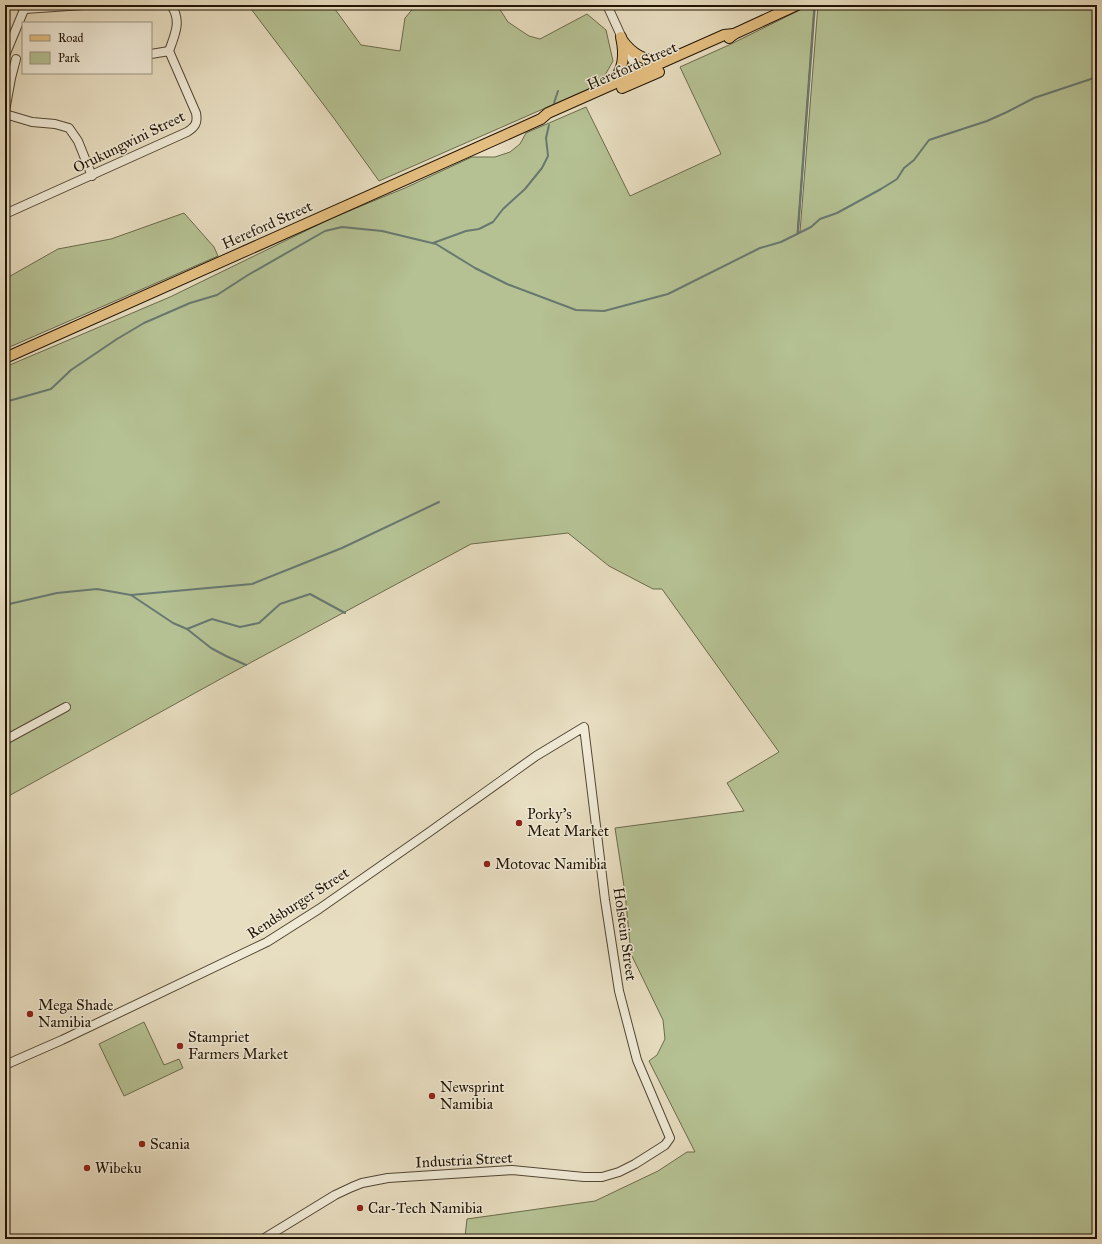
<svg xmlns="http://www.w3.org/2000/svg" width="1102" height="1244" font-family="'IM FELL Great Primer',serif">
<rect width="100%" height="100%" fill="#e7ddc0"/>
<filter id="stains"><feTurbulence type="fractalNoise" baseFrequency=".005" numOctaves="4"/><feColorMatrix values="0 0 0 0 .2 0 0 0 0 .09 0 0 0 0 .02 0 0 0 .5 -.17"/></filter>
<radialGradient id="worn" r=".72"><stop offset=".6" stop-color="#630" stop-opacity="0"/><stop offset="1" stop-color="#630" stop-opacity=".3"/></radialGradient>
<g fill="#b5c193" stroke="#6b6a4b">
<polygon points="248,5 332,5 361,45 400,51 405,18 416,5 497,5 508,22 529,36 540,39 587,14 606,30 613,61 600,84 379,181 333,117"/>
<polygon points="810,5 814,5 797,234 800,232 818,5 1097,5 1097,1239 436,1239 465,1237 467,1219 595,1201 658,1171 687,1152 695,1152 649,1061 657,1055 665,1039 663,1020 631,954 625,893 615,828 744,811 727,783 779,752 662,589 653,589 609,566 568,533 471,544 224,677 5,798 5,367 170,297 332,218 405,188 472,157 495,157 510,152 520,144 526,133 586,107 630,196 721,154 680,67 729,45"/>
<polygon points="184,213 214,247 218,256 5,349 5,279 58,249 111,239"/>
<polygon points="144,1022 164,1065 179,1059 183,1068 124,1096 99,1044"/>
</g>
<g fill="none" stroke-linecap="round" stroke-linejoin="round">
<g stroke="#687870" stroke-width="2">
<polyline points="554,103 558,91"/>
<polyline points="798,233 815,5"/>
<polyline points="433,243 466,231 479,229 493,222 503,209 525,189 542,168 548,156 546,138 549,125"/>
<polyline points="5,402 51,389 71,370 117,339 144,323 190,303 217,295 248,275 325,231 342,227 382,231 436,244 475,268 507,284 576,310 604,311 668,294 760,248 781,242 811,227 820,219 837,213 881,189 897,179 904,168 914,160 929,140 987,121 1007,112 1034,98 1097,77"/>
<polyline points="131,595 173,623 187,629 211,648 226,656 246,665"/>
<polyline points="5,605 57,593 97,589 131,595 252,584 342,548 439,502"/>
<polyline points="187,629 212,619 240,627 259,623 280,604 310,594 345,613"/>
</g>
<g stroke="#524632" stroke-width="10">
<g id="minor">
<polyline points="607,5 640,77"/>
<polyline points="25,9 83,5"/>
<path d="M 169,51 C 175,34 182,21 171,5"/>
<polyline points="6,53 26,5"/>
<polyline points="5,111 11,78 16,59"/>
<polyline points="5,114 32,122 55,124 69,128 78,141 92,176"/>
<path d="M 5,214 L 187,132 C 195,127 198,123 196,113 L 169,51 L 151,54"/>
<polyline points="5,740 66,707"/>
<polyline points="5,1065 62,1040 267,942 319,909 428,833 536,756 584,727 605,900 619,991 637,1060 670,1138 665,1145 635,1164 619,1172 602,1177 584,1177 512,1170 388,1178 362,1183 352,1187 335,1195 263,1239"/>
</g>
</g>
<g stroke="#211403" stroke-width="12">
<g id="major">
<polyline points="729,38 734,34 797,5"/>
<path d="M 622,40 C 632,54 645,62 663,61"/>
<path d="M 611,84 C 624,70 625,55 621,37"/>
<polyline points="622,88 659,72"/>
<polyline points="5,358 510,133 541,119 548,113 724,35 734,34"/>
</g>
</g>
<use href="#minor" stroke="#efe9d6" stroke-width="8"/>
<use href="#major" stroke="#e4be80" stroke-width="10"/>
</g>
<g fill="#8f2418" stroke="#efe9d6" stroke-width="1.5">
<circle cx="519" cy="823" r="4"/>
<circle cx="487" cy="864" r="4"/>
<circle cx="30" cy="1014" r="4"/>
<circle cx="180" cy="1046" r="4"/>
<circle cx="432" cy="1096" r="4"/>
<circle cx="142" cy="1144" r="4"/>
<circle cx="87" cy="1168" r="4"/>
<circle cx="360" cy="1208" r="4"/>
</g>
<g text-anchor="middle" dominant-baseline="central" stroke-width="3" stroke-linejoin="round" paint-order="stroke">
<g font-size="15" fill="#211403" stroke="#efe9d6">
<text transform="translate(632 66) rotate(-24)">Hereford Street</text>
<text transform="translate(129 142) rotate(-26)">Orukungwini Street</text>
<text transform="translate(267 225) rotate(-24)">Hereford Street</text>
<text transform="translate(298 903) rotate(-33)">Rendsburger Street</text>
<text transform="translate(625 934) rotate(82)">Holstein Street</text>
<text transform="translate(464 1160) rotate(-3)">Industria Street</text>
</g>
<g font-size="15" fill="#211403" stroke="#efe9d6" text-anchor="start">
<text x="527" y="814">Porky's<tspan x="527" dy="17">Meat Market</tspan></text>
<text x="495" y="864">Motovac Namibia</text>
<text x="38" y="1005">Mega Shade<tspan x="38" dy="17">Namibia</tspan></text>
<text x="188" y="1037">Stampriet<tspan x="188" dy="17">Farmers Market</tspan></text>
<text x="440" y="1087">Newsprint<tspan x="440" dy="17">Namibia</tspan></text>
<text x="150" y="1144">Scania</text>
<text x="95" y="1168">Wibeku</text>
<text x="368" y="1208">Car-Tech Namibia</text>
</g>
</g>
<rect width="1102" height="1244" fill="none" stroke="#e7ddc0" stroke-width="20"/>
<rect x="6" y="6" width="1090" height="1232" fill="none" stroke="#211403" stroke-width="2"/>
<rect x="10" y="10" width="1082" height="1224" fill="none" stroke="#211403"/>
<rect x="22" y="22" width="130" height="52" fill="#efe9d6" stroke="#9d9482"/>
<rect x="30" y="35" width="20" height="6" fill="#e4be80" stroke="#9d9482"/>
<text x="58" y="42" font-size="12" fill="#211403">Road</text>
<rect x="30" y="52" width="20" height="12" fill="#b5c193" stroke="#9d9482"/>
<text x="58" y="62" font-size="12" fill="#211403">Park</text>
<rect width="100%" height="100%" filter="url(#stains)"/>
<rect width="100%" height="100%" fill="url(#worn)"/>
</svg>
